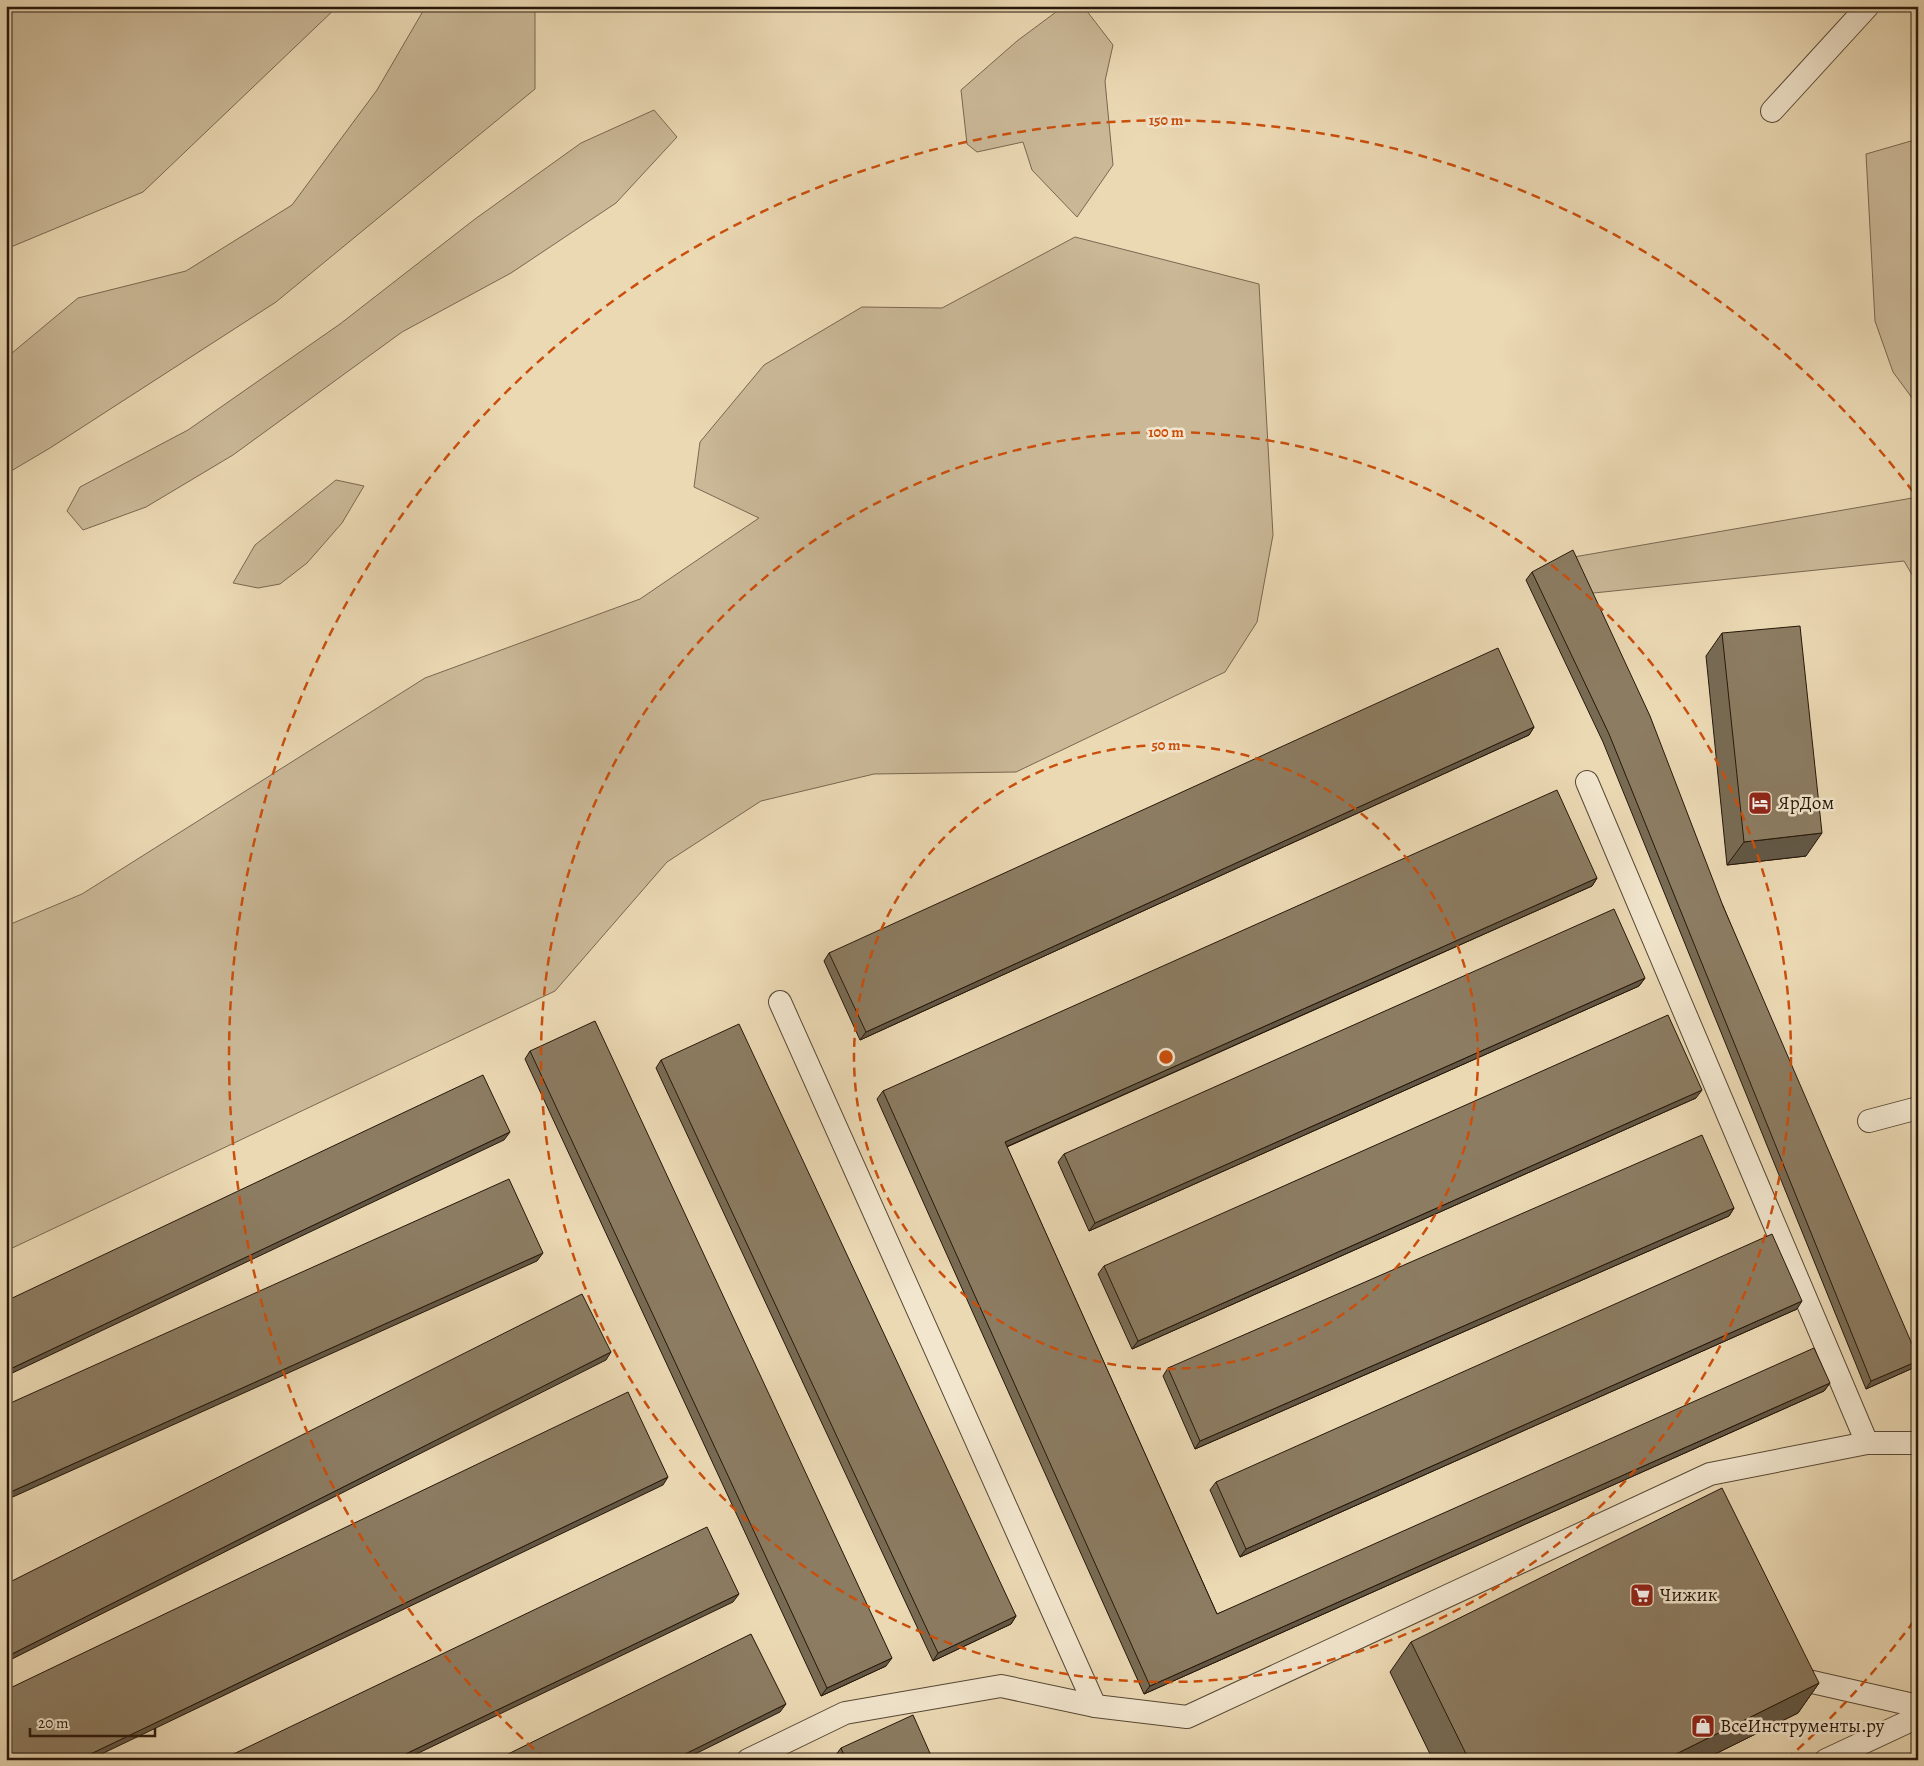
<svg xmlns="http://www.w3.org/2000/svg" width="1924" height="1766" font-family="Alegreya,serif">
<rect width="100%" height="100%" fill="#ebd9b4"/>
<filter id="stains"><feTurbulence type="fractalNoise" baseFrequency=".004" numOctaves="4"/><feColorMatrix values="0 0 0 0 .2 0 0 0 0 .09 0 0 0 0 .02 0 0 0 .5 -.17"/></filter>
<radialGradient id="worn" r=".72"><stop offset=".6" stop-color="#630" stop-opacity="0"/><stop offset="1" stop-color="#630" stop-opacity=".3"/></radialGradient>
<g fill="#cab897" stroke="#786850">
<polygon points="6,6 338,6 143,192 6,249"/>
<polygon points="426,6 535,6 535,89 276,302 50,448 6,474 6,358 78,298 186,271 292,205 377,90"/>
<polygon points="1064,6 1083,6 1113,45 1105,81 1113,165 1077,217 1032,170 1023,142 977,152 967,144 961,90 1017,41"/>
<polygon points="654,110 677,137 616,203 511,273 402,332 233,455 146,507 83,530 67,511 80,487 188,430 340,324 475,219 581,143"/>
<polygon points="1918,139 1918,406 1893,372 1875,321 1866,154"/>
<polygon points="1075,237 1259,284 1273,535 1257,622 1225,672 1016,772 874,774 761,801 667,862 555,991 6,1251 6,926 82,894 425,678 640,599 759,518 694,487 700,442 764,365 862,307 942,308"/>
<polygon points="336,480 364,486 342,523 307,563 280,584 258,588 233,583 255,545"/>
<polygon points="1918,497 1918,585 1904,561 1584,594 1568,558"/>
<polygon points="1918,1750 1918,1760 1898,1760"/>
</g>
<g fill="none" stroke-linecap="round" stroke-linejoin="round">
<g stroke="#574834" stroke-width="24">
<g id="service">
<polyline points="1772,111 1868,6"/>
<polyline points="1587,782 1867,1443"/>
<polyline points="780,1002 1095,1706"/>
<polyline points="1869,1121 1918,1108"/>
<polyline points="1808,1681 1918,1706"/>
<polyline points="748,1760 845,1713 1001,1686 1095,1706 1187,1717 1710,1474 1867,1443 1918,1443"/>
<polyline points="1826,1760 1918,1717"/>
</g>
</g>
<use href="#service" stroke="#f2e6ce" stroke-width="22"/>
</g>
<g fill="#786b54" stroke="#261709">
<polygon points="1532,572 1723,906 1913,1368 1866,1389 1603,742 1526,580"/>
<polygon points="1722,633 1806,856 1727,865 1706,656"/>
<polygon points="1534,727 1529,735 860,1040 824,961 829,953"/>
<polygon points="1597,878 1592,886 1007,1147 1217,1614 1830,1383 1824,1391 1144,1694 877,1099 883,1091"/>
<polygon points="1645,978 1639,986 1089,1231 1058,1162 1064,1154"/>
<polygon points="530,1051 886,1666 821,1696 525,1059"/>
<polygon points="661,1060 1016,1616 1011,1624 933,1661 656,1068"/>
<polygon points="1696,1098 1132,1349 1098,1274 1104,1266"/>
<polygon points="1734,1208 1729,1216 1195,1449 1163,1376 1168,1368"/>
<polygon points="1797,1309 1240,1557 1210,1490 1216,1482"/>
<polygon points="1411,1642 1819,1683 1798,1713 1703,1760 1433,1760 1390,1672"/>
<polygon points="841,1748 933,1760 837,1760 835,1756"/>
</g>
<g fill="#625745" stroke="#261709">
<polygon points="1534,727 1529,735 860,1040 866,1032"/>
<polygon points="1822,833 1806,856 1727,865 1744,842"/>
<polygon points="1597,878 1592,886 999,1150 1005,1142"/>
<polygon points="1645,978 1639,986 1089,1231 1095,1223"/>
<polygon points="1702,1090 1696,1098 1132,1349 1138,1341"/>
<polygon points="510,1132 504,1140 6,1376 6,1371"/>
<polygon points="1734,1208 1729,1216 1195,1449 1200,1441"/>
<polygon points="543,1253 537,1261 6,1500 6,1494"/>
<polygon points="1802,1301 1797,1309 1240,1557 1246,1549"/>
<polygon points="611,1352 606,1360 6,1662 6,1657"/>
<polygon points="1918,1361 1913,1368 1866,1389 1871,1381"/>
<polygon points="1830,1383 1824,1391 1144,1694 1150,1686"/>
<polygon points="668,1477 663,1485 89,1760 78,1760"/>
<polygon points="739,1594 733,1602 404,1760 393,1760"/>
<polygon points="1016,1616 1011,1624 933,1661 938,1653"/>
<polygon points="892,1658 886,1666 821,1696 827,1688"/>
<polygon points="1819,1683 1798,1713 1703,1760 1664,1760"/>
<polygon points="786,1704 780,1712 683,1760 673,1760"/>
</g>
<g fill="#8c7c62" stroke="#261709">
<polygon points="1573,550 1650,716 1723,906 1918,1358 1918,1361 1871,1381 1609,734 1532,572"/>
<polygon points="1800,626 1822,833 1744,842 1722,633"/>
<polygon points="1498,648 1534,727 866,1032 829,953"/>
<polygon points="1557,790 1597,878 1005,1142 1217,1614 1814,1348 1830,1383 1150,1686 883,1091"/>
<polygon points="1614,909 1645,978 1095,1223 1064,1154"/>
<polygon points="1668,1015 1702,1090 1138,1341 1104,1266"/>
<polygon points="595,1021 892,1658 827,1688 530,1051"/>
<polygon points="739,1024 1016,1616 938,1653 661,1060"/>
<polygon points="483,1075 510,1132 6,1371 6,1301"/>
<polygon points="1702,1135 1734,1208 1200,1441 1168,1368"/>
<polygon points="509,1179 543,1253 6,1494 6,1405"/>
<polygon points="1772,1234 1802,1301 1246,1549 1216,1482"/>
<polygon points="582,1294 611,1352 6,1657 6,1584"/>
<polygon points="628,1392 668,1477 78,1760 6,1760 6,1690"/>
<polygon points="1722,1488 1819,1683 1664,1760 1469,1760 1411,1642"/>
<polygon points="707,1527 739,1594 393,1760 221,1760"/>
<polygon points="751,1634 786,1704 673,1760 496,1760"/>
<polygon points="913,1715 933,1760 846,1760 841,1748"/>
</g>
<g fill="none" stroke="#cb4f0c" stroke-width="2.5" stroke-dasharray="9 6">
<circle cx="1166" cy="1057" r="312"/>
<circle cx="1166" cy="1057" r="625"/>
<path d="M1914 1621A937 937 0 0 1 1787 1759M545 1759A937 937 0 1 1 1914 493"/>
</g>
<defs>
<g id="hotel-square" transform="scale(1.25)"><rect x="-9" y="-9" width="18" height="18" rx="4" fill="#8f2418" stroke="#f2e6ce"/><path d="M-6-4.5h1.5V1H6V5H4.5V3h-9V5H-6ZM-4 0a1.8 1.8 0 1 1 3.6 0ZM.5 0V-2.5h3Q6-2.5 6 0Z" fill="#fff"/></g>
<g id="supermarket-square" transform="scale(1.25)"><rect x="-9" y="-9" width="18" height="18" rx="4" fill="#8f2418" stroke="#f2e6ce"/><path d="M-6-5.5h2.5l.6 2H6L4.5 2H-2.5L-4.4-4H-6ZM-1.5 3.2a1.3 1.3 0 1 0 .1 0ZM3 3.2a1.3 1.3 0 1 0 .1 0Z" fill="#fff"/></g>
<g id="shop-square" transform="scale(1.25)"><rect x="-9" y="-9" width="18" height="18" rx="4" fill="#8f2418" stroke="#f2e6ce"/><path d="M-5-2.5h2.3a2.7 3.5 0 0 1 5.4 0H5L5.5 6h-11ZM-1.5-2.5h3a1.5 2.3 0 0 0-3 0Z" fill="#fff"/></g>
</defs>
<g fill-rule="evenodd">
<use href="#hotel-square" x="1760" y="803"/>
<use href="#supermarket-square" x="1642" y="1595"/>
<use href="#shop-square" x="1703" y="1726"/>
</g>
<g text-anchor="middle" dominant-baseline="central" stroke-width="5" stroke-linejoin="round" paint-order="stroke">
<g font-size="19" fill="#261709" stroke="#f2e6ce" text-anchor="start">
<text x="1778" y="803">ЯрДом</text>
<text x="1660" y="1595">Чижик</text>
<text x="1720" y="1726">ВсеИнструменты.ру</text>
</g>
</g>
<circle cx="1166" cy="1057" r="8" fill="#cb4f0c" stroke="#f2e6ce" stroke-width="2.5"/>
<g font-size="15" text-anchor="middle" font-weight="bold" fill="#cb4f0c" stroke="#f2e6ce" stroke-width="5" stroke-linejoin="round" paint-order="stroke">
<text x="1166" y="125">150 m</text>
<text x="1166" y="437">100 m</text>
<text x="1166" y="750">50 m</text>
</g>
<rect width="1924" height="1766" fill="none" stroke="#ebd9b4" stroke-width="25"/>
<rect x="8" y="8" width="1909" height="1751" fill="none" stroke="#261709" stroke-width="2.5"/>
<rect x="12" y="12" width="1899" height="1741" fill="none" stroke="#261709"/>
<path d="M30 1728v8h125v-8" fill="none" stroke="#261709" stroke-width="2.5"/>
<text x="38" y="1728" font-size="15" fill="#261709" stroke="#f2e6ce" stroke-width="4" paint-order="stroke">20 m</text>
<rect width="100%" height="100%" filter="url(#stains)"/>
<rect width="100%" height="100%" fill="url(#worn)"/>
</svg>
